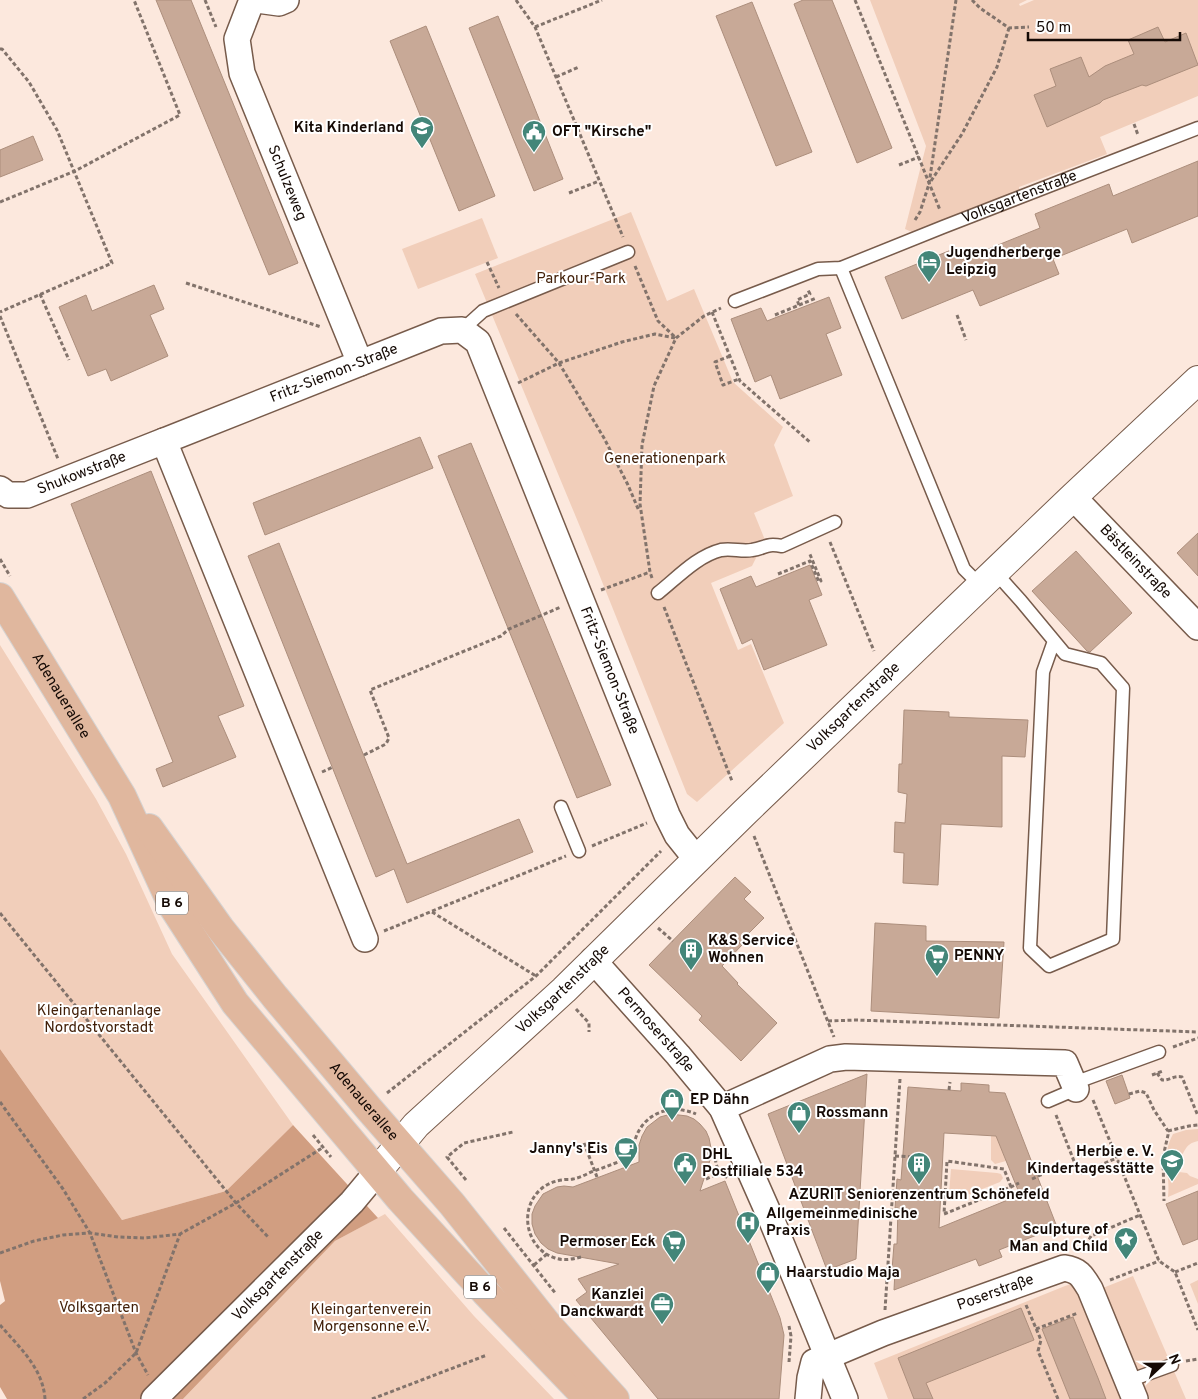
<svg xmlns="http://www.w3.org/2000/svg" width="1198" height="1399" font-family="Overpass,sans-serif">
<rect width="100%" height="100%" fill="#fce8dd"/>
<g fill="#f1ceba">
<polygon points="870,0 1027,0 1019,4 1020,6 1034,0 1198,0 1198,96 1100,137 1107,154 1019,187 1020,192 914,233 905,229 926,146"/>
<polygon points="631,212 667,301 694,289 733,382 783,427 774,445 793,496 754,513 765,540 752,566 711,583 738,650 751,644 784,723 697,802 687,794 583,534 475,274"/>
<polygon points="482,218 498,258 418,289 402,249"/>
<polygon points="0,645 96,799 126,854 172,954 293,1125 226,1191 122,1220 0,1049"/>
<path d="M 1198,1129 L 1198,1141 C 1183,1144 1186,1154 1176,1162 L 1179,1172 L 1187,1173 L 1190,1176 L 1198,1179 L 1198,1184 L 1168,1197 C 1171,1174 1160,1158 1173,1134 L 1186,1130 Z"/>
<polygon points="991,1136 997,1136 1006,1161 995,1164 991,1160"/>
<polygon points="951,1169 997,1173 1001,1174 1003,1178 1000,1182 952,1201 950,1198 949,1194"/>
<polygon points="385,1214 474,1316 554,1399 183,1399 335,1241"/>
<polygon points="1133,1276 1186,1399 888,1399 874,1363 1065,1286 1077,1282 1085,1295"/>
<polygon points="1198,1280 1198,1304 1190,1284"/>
</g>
<polygon fill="#d19e81" points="0,1049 122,1220 226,1191 293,1125 378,1218 335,1241 183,1399 7,1399 0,1387 0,1305 5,1301 0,1281"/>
<g fill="#c8a997" stroke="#ac8e7c" fill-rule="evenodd">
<polygon points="156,0 191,0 298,263 269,275"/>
<polygon points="803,0 832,0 892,148 857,163 794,4"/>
<polygon points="752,2 812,152 776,166 716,16"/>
<polygon points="498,16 563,179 534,191 469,28"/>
<polygon points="426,26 495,196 459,211 390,41"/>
<polygon points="1158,27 1165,42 1186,33 1198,65 1146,86 1142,85 1103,100 1100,103 1047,127 1034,95 1056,86 1050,69 1081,57 1089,77 1105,66 1134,54 1128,40"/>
<polygon points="33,136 43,160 0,177 0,150"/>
<polygon points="1198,161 1198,216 1132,243 1127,229 1053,259 1059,274 980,306 973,290 902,319 885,277 956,248 961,260 1040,228 1035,214 1109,184 1113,196"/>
<polygon points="154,285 164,309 150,315 168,356 111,381 106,369 88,376 59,307 86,295 92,311"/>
<polygon points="829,297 841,328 826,334 842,375 780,399 771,375 755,382 731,319 761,308 767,321"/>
<polygon points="420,437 433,468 265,535 253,503"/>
<polygon points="471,443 611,785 577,798 438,456"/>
<polygon points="151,471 244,706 218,716 236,757 163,787 156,769 173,762 71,504"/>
<polygon points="1198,533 1198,576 1177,553"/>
<polygon points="279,543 407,864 519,819 533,852 407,903 394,869 376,877 248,556"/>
<polygon points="1076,551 1132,613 1090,652 1087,651 1032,591"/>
<polygon points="810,565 822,595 809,600 827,645 764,670 752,639 742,644 720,589 751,576 756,587"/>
<polygon points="904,710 949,712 949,717 1028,720 1025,757 1002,756 1002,827 941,824 938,885 903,883 904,853 894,852 895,822 905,823 907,794 898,792 899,764 902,764"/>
<polygon points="735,877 751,892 744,899 764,918 739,943 742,945 722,966 738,983 737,984 777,1023 741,1061 699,1020 702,1016 649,965"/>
<polygon points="875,923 926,926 926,941 1004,942 999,1018 871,1011"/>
<polygon points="867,1074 856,1259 827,1270 768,1114"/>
<polygon points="1122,1075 1130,1098 1115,1104 1106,1081"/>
<path d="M 961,1083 L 989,1085 L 989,1092 L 1005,1093 L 1057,1227 L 999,1250 L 1002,1257 L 979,1266 L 976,1259 L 894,1290 L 895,1270 L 892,1270 L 894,1244 L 897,1244 L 898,1208 L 895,1208 L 897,1179 L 901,1180 L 908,1087 L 961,1091 ZM 944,1133 L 996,1136 L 1020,1195 L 939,1228 Z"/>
<polygon points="671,1114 687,1116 694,1119 700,1124 706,1131 709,1138 711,1148 711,1157 700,1191 725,1181 780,1318 784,1335 779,1399 658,1399 576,1300 587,1292 578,1279 619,1264 557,1253 548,1249 541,1243 535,1234 532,1224 532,1214 535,1206 543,1194 557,1187 564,1186 573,1187 639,1162 639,1145 642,1136 647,1127 660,1117"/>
<polygon points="1198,1191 1198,1239 1183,1245 1166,1204"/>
<polygon points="1021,1308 1034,1340 926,1383 933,1399 914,1399 898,1358"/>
<polygon points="1073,1317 1098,1378 1106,1399 1070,1399 1042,1329"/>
</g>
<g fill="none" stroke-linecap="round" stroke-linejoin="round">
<g stroke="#775b4b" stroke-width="15">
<g id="lane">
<polyline points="841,268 964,569 981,586"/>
<path id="s1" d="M 735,301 L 818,269 L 841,268 L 943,227 L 1198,128"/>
<polyline points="462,330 483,311 628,252"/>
<polyline points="995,572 1021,601 1065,654 1101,663 1123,688 1113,939 1049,966 1030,948 1043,672 1054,641"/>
<path d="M 658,593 C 677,578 697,556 721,550 C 732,548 742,552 752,550 C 766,548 765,543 782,546 L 835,522"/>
<polyline points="561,807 579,851"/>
<polyline points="1074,1083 1159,1052"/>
<polyline points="1048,1101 1076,1089"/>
<polyline points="1128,1381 1172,1365"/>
</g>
</g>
<g stroke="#775b4b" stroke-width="28">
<g id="street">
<path id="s2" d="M 252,0 L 237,39 L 242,73 L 360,363"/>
<polyline points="257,0 279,3 286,0"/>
<path id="s3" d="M 0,489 L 8,495 L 27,495 L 164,441"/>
<path id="s4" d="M 1073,497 L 1198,627"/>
<path id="s5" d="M 365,939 L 164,441 L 441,331 L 462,330 L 478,342 L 667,815 L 677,835 L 697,860"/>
<path id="s6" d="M 593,960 L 678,1055 L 722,1108 L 772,1221 L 845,1399"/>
<polyline points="722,1108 830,1059 846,1057 1065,1063 1076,1089"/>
<path id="s7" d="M 154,1399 L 352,1202 L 377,1172"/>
<path id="s8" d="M 808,1399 L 810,1378 L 814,1362 L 883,1333 L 1064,1268 C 1079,1270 1082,1276 1090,1289 L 1135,1399"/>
</g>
</g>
<g stroke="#775b4b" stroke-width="30">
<g id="secondary">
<path id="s9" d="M 377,1172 L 416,1125 L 564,990 L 744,813 L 1073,497 L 1198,380"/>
</g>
</g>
<g stroke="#d5d3d2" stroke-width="30">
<g id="primary">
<path id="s10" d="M 0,597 L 122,796 L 173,907 L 235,1003 L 400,1199 L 485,1292 L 588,1399"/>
<path id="s11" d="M 149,828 L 220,928 L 275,997 L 369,1109 L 452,1204 L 549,1326 L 615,1399"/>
</g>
</g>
<g stroke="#82736b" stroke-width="3" stroke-dasharray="4 2.5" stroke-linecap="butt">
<polyline points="205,0 216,27"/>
<polyline points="516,0 535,27 623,237"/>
<polyline points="855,0 940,210"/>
<polyline points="972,0 980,8 1009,28 1029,27"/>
<polyline points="535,27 602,0"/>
<polyline points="0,49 2,49 29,82 57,130 112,263 0,312"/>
<polyline points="556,77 579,67"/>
<polyline points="1134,124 1138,135"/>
<polyline points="899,165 919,157"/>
<polyline points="931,181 962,134 997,67 1009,28"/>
<polyline points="569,193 599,181"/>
<polyline points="0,202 75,171 180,115 134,0"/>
<polyline points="915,220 920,212 929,184 956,0"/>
<polyline points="487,262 499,288"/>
<polyline points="635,266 658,321 676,338"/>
<polyline points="186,283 321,327"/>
<polyline points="40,294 69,360"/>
<polyline points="799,305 797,300 810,294 808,290"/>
<polyline points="712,312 740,381 811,443"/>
<polyline points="516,314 559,363 604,438 628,485 639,511"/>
<polyline points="775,315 816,298"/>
<polyline points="957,315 966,340"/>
<polyline points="0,316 58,459"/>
<polyline points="730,356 715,362 723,385 739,379"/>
<polyline points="518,383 559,363 622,342 655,334 675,338"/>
<polyline points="830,542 874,651"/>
<polyline points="0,559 10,576"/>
<polyline points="778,574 810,561 819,582 821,581 809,552"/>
<polyline points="652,578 650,572 640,504 642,445 654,386 676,338 704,316 721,308"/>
<polyline points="601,590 650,572"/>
<polyline points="664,607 732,781"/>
<polyline points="364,755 386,744 389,738 370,690 501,636 509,629 561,607"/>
<polyline points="322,772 333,767"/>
<polyline points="754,836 834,1037"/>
<polyline points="592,846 647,823"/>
<polyline points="432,912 536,976"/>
<polyline points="0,913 236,1203 269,1238"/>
<polyline points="658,928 673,941"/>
<polyline points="384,931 566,856"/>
<polyline points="576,1009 589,1023 589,1032"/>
<polyline points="828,1021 856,1020 1198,1032"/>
<polyline points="1173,1047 1198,1038"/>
<path d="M 1157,1073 L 1162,1080 C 1169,1081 1174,1075 1182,1077 L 1198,1116"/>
<polyline points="1152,1075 1163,1071"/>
<polyline points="949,1090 950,1082"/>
<polyline points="387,1093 536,976 661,851"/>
<polyline points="1129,1094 1140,1091 1146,1093 1154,1110 1168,1131 1168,1135 1163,1157 1164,1201"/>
<polyline points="1093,1100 1159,1261 1175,1272 1198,1330"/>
<polyline points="0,1102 63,1189 90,1233 136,1353 148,1375"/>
<polyline points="1056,1115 1079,1174 1117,1158"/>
<polyline points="1168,1131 1189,1126 1198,1125"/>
<polyline points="313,1135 331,1157"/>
<polyline points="584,1143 597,1177"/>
<path d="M 716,1152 C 714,1165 718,1172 728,1178"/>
<polyline points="895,1156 913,1157"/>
<polyline points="706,1179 720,1173"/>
<polyline points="1032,1179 1049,1171"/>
<polyline points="466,1180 447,1157 464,1143 513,1132"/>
<polyline points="1011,1187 1004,1169 947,1161 944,1214 1011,1187 1019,1183"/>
<polyline points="504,1228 556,1294"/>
<polyline points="1083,1251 1091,1236 1140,1215"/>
<polyline points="0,1253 34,1241 63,1235 90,1233 118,1237 145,1238 180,1234 236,1203 322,1148"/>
<path d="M 581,1257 C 573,1259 564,1261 555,1258 C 526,1249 518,1209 541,1189 C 547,1184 554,1181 562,1180 C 565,1179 569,1180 573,1179 C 579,1178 585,1175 591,1172 C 606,1167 620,1161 634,1156 C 634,1151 633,1145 635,1140 C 643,1113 671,1103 696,1114"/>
<polyline points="534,1265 547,1254"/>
<polyline points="1175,1272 1198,1263"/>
<polyline points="1110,1280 1159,1261"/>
<polyline points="1026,1305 1041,1340 1038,1351 1058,1399"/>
<polyline points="885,1310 900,1079"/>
<path d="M 0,1325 C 19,1347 43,1368 45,1399"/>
<polyline points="1036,1329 1078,1313"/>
<polyline points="1186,1361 1198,1359"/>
<polyline points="789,1362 791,1336 789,1326"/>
<polyline points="83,1399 105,1383 136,1353 180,1234"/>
<polyline points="372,1399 487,1355"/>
</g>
<use href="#lane" stroke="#fff" stroke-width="12"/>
<use href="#street" stroke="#fff" stroke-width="25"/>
<use href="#secondary" stroke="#fff" stroke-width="28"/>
<use href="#primary" stroke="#e0b79e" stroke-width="28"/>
</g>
<defs>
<g id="school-pin" transform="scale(1.25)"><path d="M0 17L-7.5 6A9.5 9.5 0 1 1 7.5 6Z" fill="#438679" stroke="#fff"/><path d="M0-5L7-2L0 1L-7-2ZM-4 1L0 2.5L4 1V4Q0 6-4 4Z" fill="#fff"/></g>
<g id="civic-pin" transform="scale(1.25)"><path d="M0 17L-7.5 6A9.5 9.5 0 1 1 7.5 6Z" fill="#438679" stroke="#fff"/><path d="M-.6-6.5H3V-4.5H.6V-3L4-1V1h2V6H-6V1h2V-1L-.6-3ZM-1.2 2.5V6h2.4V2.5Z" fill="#fff"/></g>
<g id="hotel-pin" transform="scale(1.25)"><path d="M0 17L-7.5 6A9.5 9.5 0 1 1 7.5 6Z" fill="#438679" stroke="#fff"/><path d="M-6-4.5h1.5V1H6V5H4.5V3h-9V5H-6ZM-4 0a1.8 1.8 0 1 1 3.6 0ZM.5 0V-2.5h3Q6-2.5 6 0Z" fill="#fff"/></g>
<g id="building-pin" transform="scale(1.25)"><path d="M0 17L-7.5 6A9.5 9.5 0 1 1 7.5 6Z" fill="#438679" stroke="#fff"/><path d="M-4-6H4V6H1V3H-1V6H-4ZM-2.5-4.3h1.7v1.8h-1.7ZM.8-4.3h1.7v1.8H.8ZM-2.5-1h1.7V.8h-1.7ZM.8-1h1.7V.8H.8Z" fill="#fff"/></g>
<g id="supermarket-pin" transform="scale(1.25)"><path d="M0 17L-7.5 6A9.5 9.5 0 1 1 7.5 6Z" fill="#438679" stroke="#fff"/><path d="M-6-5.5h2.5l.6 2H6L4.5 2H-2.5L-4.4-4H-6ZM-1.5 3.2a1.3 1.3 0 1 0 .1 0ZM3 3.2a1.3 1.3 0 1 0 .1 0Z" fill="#fff"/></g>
<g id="shop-pin" transform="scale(1.25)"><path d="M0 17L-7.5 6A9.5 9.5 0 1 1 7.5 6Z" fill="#438679" stroke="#fff"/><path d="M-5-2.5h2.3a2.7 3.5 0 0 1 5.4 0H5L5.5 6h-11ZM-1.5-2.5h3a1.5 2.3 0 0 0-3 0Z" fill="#fff"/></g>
<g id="cafe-pin" transform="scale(1.25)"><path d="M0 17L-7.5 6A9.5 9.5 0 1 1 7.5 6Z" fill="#438679" stroke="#fff"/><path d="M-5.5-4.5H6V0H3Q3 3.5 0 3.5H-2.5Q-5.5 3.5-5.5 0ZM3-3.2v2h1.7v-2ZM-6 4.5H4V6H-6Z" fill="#fff"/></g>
<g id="hospital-pin" transform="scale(1.25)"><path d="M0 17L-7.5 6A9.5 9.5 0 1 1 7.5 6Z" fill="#438679" stroke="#fff"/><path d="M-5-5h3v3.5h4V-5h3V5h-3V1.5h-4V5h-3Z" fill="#fff"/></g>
<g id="sight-pin" transform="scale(1.25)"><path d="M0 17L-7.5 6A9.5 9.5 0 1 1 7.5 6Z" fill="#438679" stroke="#fff"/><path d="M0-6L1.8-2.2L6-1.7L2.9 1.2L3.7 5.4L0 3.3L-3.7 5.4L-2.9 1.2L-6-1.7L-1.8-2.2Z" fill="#fff"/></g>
<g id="office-pin" transform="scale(1.25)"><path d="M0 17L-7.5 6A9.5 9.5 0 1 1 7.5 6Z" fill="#438679" stroke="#fff"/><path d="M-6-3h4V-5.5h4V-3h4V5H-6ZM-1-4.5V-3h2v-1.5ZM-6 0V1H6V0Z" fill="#fff"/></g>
</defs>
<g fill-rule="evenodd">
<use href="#school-pin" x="422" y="128"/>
<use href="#civic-pin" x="534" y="132"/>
<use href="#hotel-pin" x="929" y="262"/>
<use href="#building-pin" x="691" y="950"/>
<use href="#supermarket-pin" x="937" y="956"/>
<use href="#shop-pin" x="672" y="1100"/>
<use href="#shop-pin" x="799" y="1113"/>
<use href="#cafe-pin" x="626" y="1149"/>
<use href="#school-pin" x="1172" y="1161"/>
<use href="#civic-pin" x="685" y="1164"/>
<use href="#building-pin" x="919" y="1164"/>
<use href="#hospital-pin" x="748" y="1223"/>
<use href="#sight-pin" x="1126" y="1239"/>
<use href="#supermarket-pin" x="674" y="1242"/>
<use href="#shop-pin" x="768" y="1273"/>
<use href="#office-pin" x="662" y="1304"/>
</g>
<g text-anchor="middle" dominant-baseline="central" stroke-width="4" stroke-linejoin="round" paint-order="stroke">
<g fill="#fff" stroke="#5b5450" stroke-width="1">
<rect x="156" y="891.5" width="32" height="23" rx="4"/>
<rect x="464" y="1275.5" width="32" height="23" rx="4"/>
</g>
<g font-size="14" font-weight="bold" fill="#150a05">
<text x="172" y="903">B 6</text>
<text x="480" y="1287">B 6</text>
</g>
<g font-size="15" font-weight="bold" fill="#150a05" stroke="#fff" text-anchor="start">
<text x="404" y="128" text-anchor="end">Kita Kinderland</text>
<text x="552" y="132">OFT "Kirsche"</text>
<text x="946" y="253">Jugendherberge<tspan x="946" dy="17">Leipzig</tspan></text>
<text x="708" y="941">K&amp;S Service<tspan x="708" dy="17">Wohnen</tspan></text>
<text x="954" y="956">PENNY</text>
<text x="690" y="1100">EP Dähn</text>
<text x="816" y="1113">Rossmann</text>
<text x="608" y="1149" text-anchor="end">Janny's Eis</text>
<text x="1154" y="1152" text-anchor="end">Herbie e. V.<tspan x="1154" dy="17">Kindertagesstätte</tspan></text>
<text x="702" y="1155">DHL<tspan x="702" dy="17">Postfiliale 534</tspan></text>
<text x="919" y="1195" text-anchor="middle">AZURIT Seniorenzentrum Schönefeld</text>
<text x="766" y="1214">Allgemeinmedinische<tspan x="766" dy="17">Praxis</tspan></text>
<text x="1108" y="1230" text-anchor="end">Sculpture of<tspan x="1108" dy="17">Man and Child</tspan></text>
<text x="656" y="1242" text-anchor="end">Permoser Eck</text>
<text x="786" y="1273">Haarstudio Maja</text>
<text x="644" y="1295" text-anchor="end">Kanzlei<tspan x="644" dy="17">Danckwardt</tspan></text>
</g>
<g font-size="15" fill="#150a05" stroke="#fff">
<text stroke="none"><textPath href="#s2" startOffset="195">Schulzeweg</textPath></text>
<text stroke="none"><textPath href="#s1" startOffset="304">Volksgartenstraße</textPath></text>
<text stroke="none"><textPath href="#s5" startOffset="720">Fritz-Siemon-Straße</textPath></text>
<text stroke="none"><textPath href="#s3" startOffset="88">Shukowstraße</textPath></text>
<text stroke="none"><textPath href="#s4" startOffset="90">Bästleinstraße</textPath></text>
<text stroke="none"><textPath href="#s5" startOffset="1230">Fritz-Siemon-Straße</textPath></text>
<text stroke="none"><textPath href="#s10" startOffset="116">Adenauerallee</textPath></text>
<text stroke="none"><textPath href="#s9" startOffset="666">Volksgartenstraße</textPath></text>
<text stroke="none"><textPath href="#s9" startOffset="261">Volksgartenstraße</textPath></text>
<text stroke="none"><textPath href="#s6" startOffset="94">Permoserstraße</textPath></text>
<text stroke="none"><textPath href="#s11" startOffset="348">Adenauerallee</textPath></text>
<text stroke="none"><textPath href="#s7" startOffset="175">Volksgartenstraße</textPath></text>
<text stroke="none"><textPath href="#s8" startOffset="232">Poserstraße</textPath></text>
</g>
<g font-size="15" fill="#422009" stroke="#fff">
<text x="581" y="279">Parkour-Park</text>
<text x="665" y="459">Generationenpark</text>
<text x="99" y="1011">Kleingartenanlage<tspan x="99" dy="17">Nordostvorstadt</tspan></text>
<text x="99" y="1308">Volksgarten</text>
<text x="371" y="1310">Kleingartenverein<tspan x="371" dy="17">Morgensonne e.V.</tspan></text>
</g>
</g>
<g transform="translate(1163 1364) rotate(68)" stroke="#ffffff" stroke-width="4" paint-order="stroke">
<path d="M0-4L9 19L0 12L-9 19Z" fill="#150a05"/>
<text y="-8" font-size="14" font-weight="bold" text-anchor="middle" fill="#150a05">N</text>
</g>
<path d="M1028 32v8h152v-8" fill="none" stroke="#150a05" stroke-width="2.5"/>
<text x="1036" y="32" font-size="15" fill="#150a05" stroke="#ffffff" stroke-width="4" paint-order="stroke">50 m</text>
</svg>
